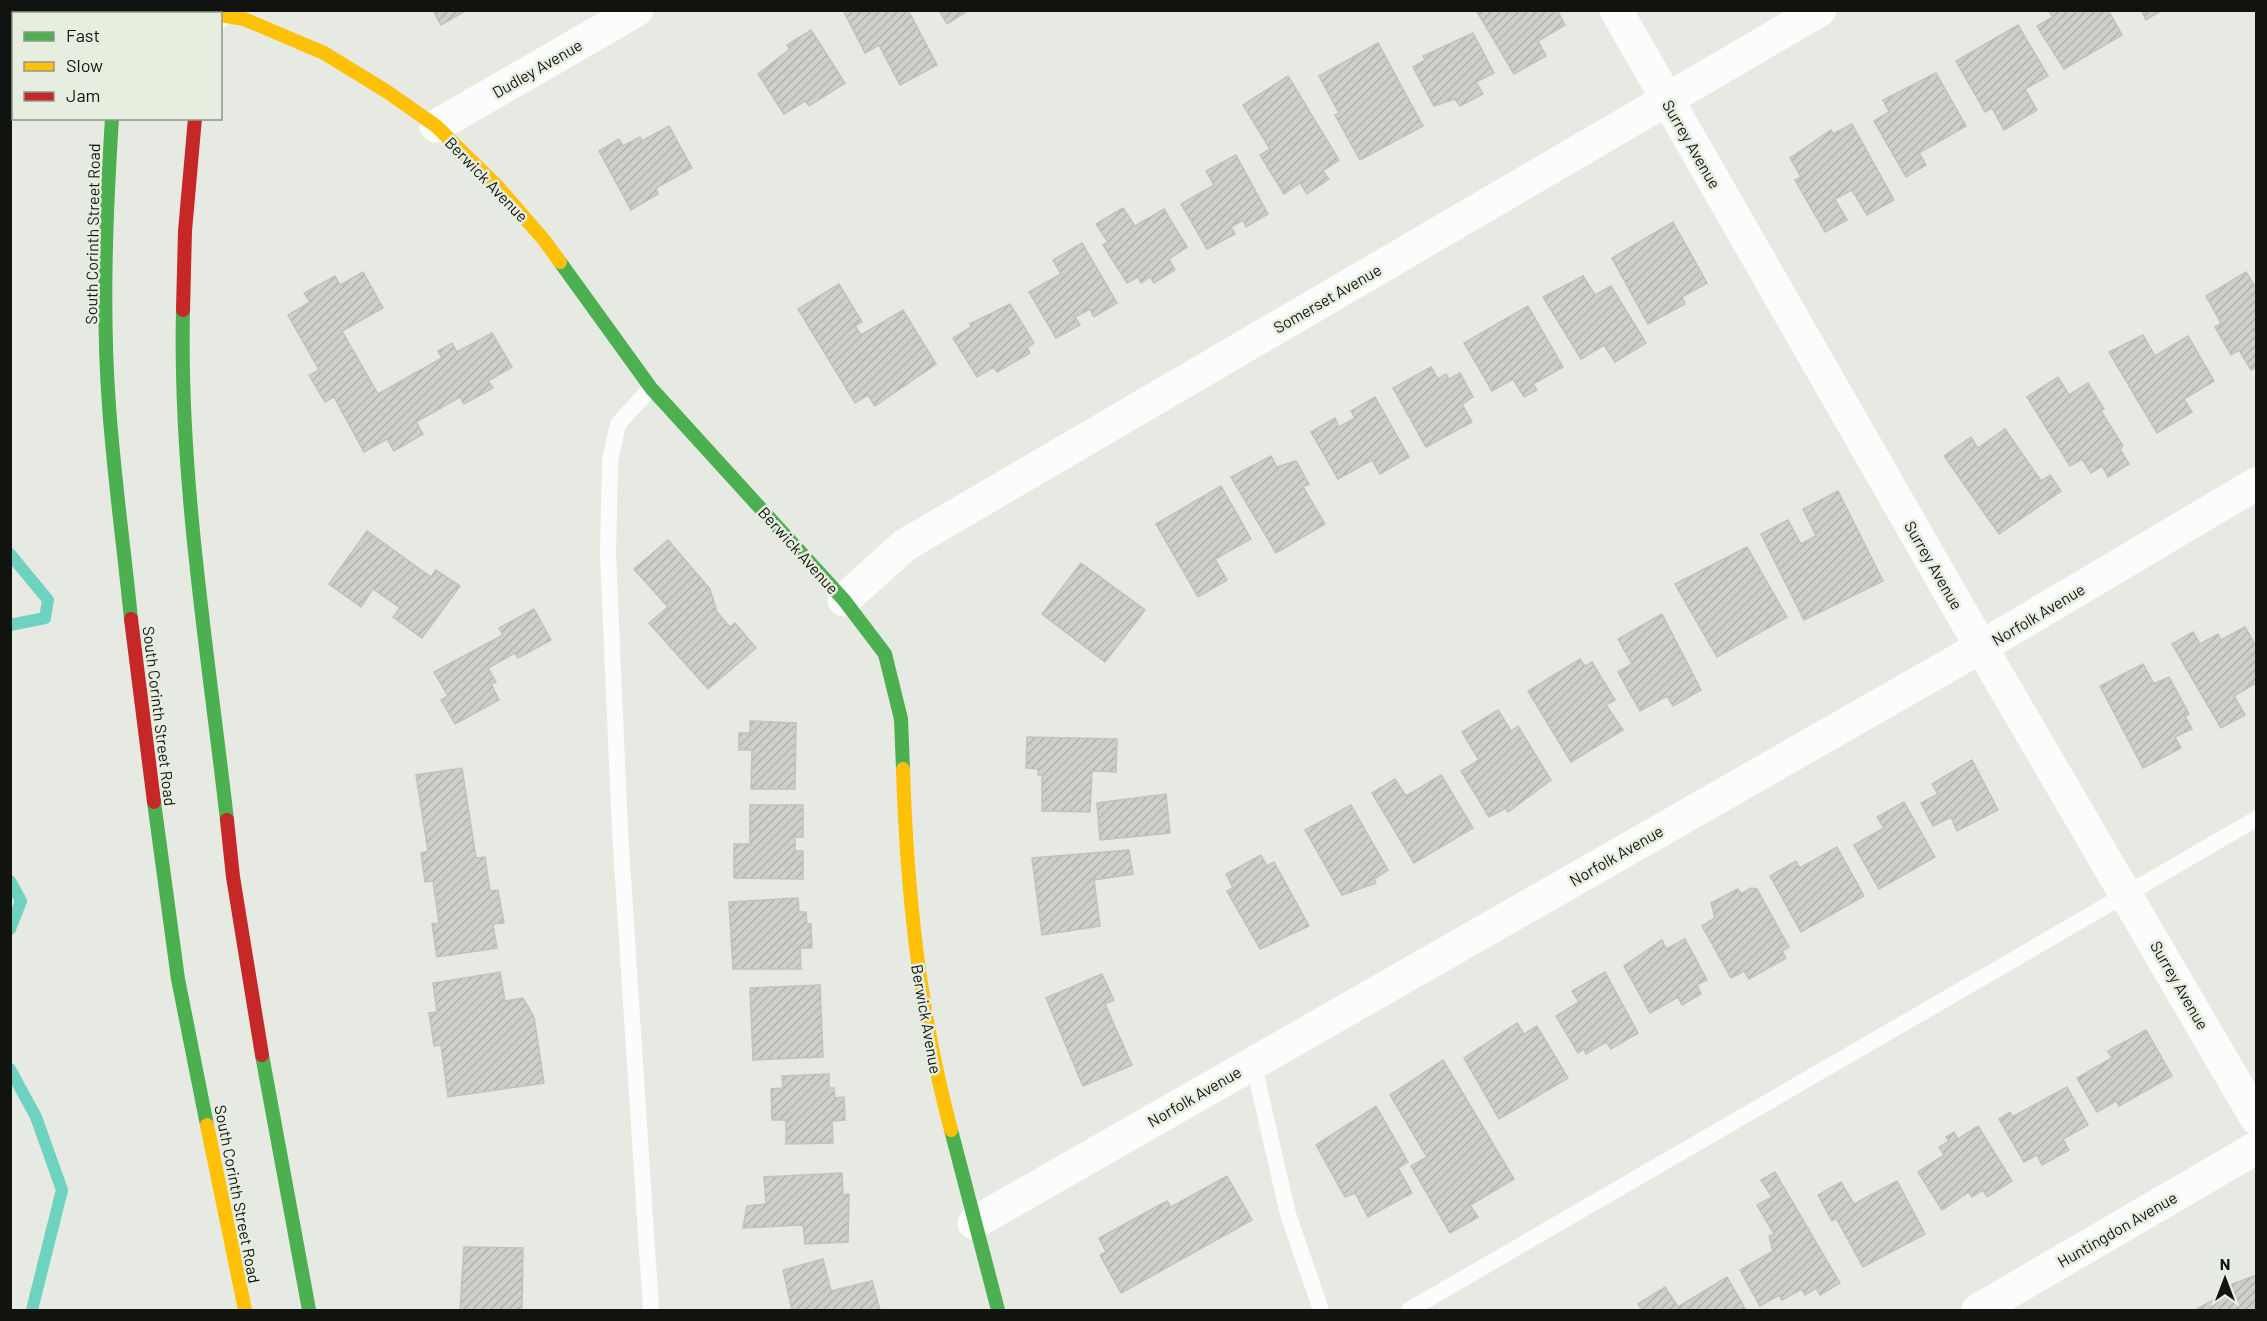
<svg xmlns="http://www.w3.org/2000/svg" width="2267" height="1321" font-family="Barlow,sans-serif">
<defs>
<pattern id="building-hatch" width="6" height="6" patternUnits="userSpaceOnUse" patternTransform="scale(1.5)"><rect width="6" height="6" fill="#cecfc9"/><path d="M-1 1l2-2M0 6l6-6M5 7l2-2" fill="none" stroke="#b0b1ab"/></pattern>
</defs>
<rect width="100%" height="100%" fill="#e6eae2"/>
<g fill="none" stroke-linecap="round" stroke-linejoin="round">
<g stroke="#6ed2c1" stroke-width="12">
<polyline points="10,554 48,600 45,618 10,625"/>
<polyline points="10,881 21,901 10,929"/>
<polyline points="10,1069 36,1117 62,1190 32,1310"/>
</g>
</g>
<g fill="url(#building-hatch)" stroke="#c1c2bc" stroke-width="1.5">
<polygon points="433,10 467,10 441,25"/>
<polygon points="847,10 908,10 937,65 900,85 879,45 865,53 844,12"/>
<polygon points="939,10 969,10 947,24"/>
<polygon points="1476,10 1557,10 1565,25 1538,41 1546,56 1514,74"/>
<polygon points="2048,10 2108,10 2122,35 2064,69 2037,26 2053,17"/>
<polygon points="2141,10 2162,10 2146,20"/>
<polygon points="2018,25 2048,76 2025,89 2037,110 2004,130 1992,108 1985,112 1956,61"/>
<polygon points="811,30 845,83 809,106 805,101 784,114 758,74 790,49 787,45"/>
<polygon points="1473,33 1494,73 1476,82 1483,94 1460,106 1455,99 1434,106 1413,67 1425,60 1423,56"/>
<polygon points="1378,43 1423,126 1360,160 1335,115 1339,113 1319,76"/>
<polygon points="1936,73 1966,126 1919,153 1926,165 1906,177 1874,121 1889,112 1883,100"/>
<polygon points="1288,76 1339,160 1323,171 1329,179 1307,194 1300,183 1284,194 1260,155 1270,149 1243,105"/>
<polygon points="1852,124 1894,200 1867,215 1852,190 1835,199 1847,220 1825,232 1795,180 1801,177 1790,158 1831,130 1833,134"/>
<polygon points="669,126 692,168 656,188 658,194 631,210 599,151 619,139 623,146 640,137 642,141"/>
<polygon points="1236,155 1268,214 1246,227 1243,220 1231,227 1235,234 1207,249 1181,204 1214,185 1206,171"/>
<polygon points="1123,208 1135,226 1164,209 1187,247 1169,259 1175,270 1154,283 1150,277 1141,283 1138,277 1127,283 1103,245 1108,242 1096,224"/>
<polygon points="1673,222 1707,283 1682,297 1685,304 1648,324 1612,258"/>
<polygon points="1082,243 1117,303 1094,317 1090,309 1075,317 1080,325 1056,338 1029,292 1061,274 1053,260"/>
<polygon points="363,272 383,308 342,331 378,394 442,358 438,351 452,343 457,352 492,333 512,367 488,381 493,388 464,404 460,397 416,422 423,434 394,451 387,439 364,452 334,397 325,402 309,375 319,370 288,315 310,302 304,293 335,276 340,285"/>
<polygon points="2246,272 2256,288 2256,367 2251,370 2239,350 2231,355 2215,327 2221,323 2206,296"/>
<polygon points="1583,276 1595,295 1611,286 1646,343 1615,362 1604,345 1581,359 1543,297"/>
<polygon points="839,284 862,322 855,326 861,335 903,310 936,364 875,406 868,395 855,403 798,309"/>
<polygon points="1010,304 1034,343 1027,348 1030,353 997,372 994,367 977,377 953,338 971,327 970,324"/>
<polygon points="1528,306 1563,367 1533,384 1537,390 1524,397 1513,379 1492,391 1464,343"/>
<polygon points="2143,335 2155,356 2188,336 2214,381 2184,399 2192,412 2157,433 2109,352"/>
<polygon points="1431,367 1438,379 1446,374 1449,379 1460,373 1473,397 1462,404 1472,422 1426,447 1393,388"/>
<polygon points="2058,377 2069,395 2088,383 2104,409 2101,411 2123,446 2120,449 2129,464 2108,477 2102,466 2091,473 2082,459 2070,466 2027,397"/>
<polygon points="1375,397 1409,457 1380,474 1372,460 1338,479 1311,432 1335,418 1339,427 1355,418 1351,411"/>
<polygon points="2005,429 2041,481 2050,475 2061,491 1999,534 1944,456 1971,437 1978,448"/>
<polygon points="1271,456 1277,467 1296,461 1309,484 1303,487 1325,524 1276,553 1231,477"/>
<polygon points="1221,486 1251,539 1215,559 1227,580 1198,597 1156,524"/>
<polygon points="1838,491 1883,581 1804,620 1761,534 1788,520 1801,544 1816,536 1803,509"/>
<polygon points="367,531 431,577 436,570 460,586 422,638 393,617 400,608 373,589 361,607 329,584"/>
<polygon points="668,540 710,589 717,612 730,627 735,623 756,648 708,689 649,623 668,607 634,569"/>
<polygon points="1747,547 1787,617 1717,657 1675,584"/>
<polygon points="1081,563 1145,610 1105,662 1042,614"/>
<polygon points="534,609 551,640 518,658 515,653 488,668 496,682 491,684 499,700 455,724 441,700 448,696 434,672 503,635 499,628"/>
<polygon points="1662,614 1701,690 1673,706 1667,696 1640,711 1618,672 1632,664 1618,639"/>
<polygon points="2245,627 2256,646 2256,683 2234,696 2245,715 2221,728 2172,644 2193,632 2200,644 2218,634 2221,640"/>
<polygon points="1580,659 1585,666 1592,662 1615,700 1606,705 1623,730 1571,762 1528,691"/>
<polygon points="2143,664 2154,684 2169,677 2189,714 2185,716 2192,729 2175,737 2181,748 2143,768 2100,686"/>
<polygon points="1498,710 1511,731 1518,726 1551,780 1508,812 1506,808 1489,817 1461,771 1479,760 1462,732"/>
<polygon points="750,721 796,723 795,789 751,789 752,750 739,750 739,733 750,733"/>
<polygon points="1027,737 1117,739 1116,772 1092,771 1090,812 1042,811 1042,775 1038,775 1038,769 1026,768"/>
<polygon points="1972,760 1998,810 1957,831 1951,817 1933,826 1921,803 1938,794 1932,784"/>
<polygon points="462,768 476,858 485,857 490,891 498,890 504,923 493,924 497,948 437,957 432,924 439,923 433,881 425,882 421,853 428,851 416,775"/>
<polygon points="1441,775 1473,828 1414,863 1372,793 1395,779 1406,796"/>
<polygon points="1166,794 1170,833 1100,840 1097,803"/>
<polygon points="1904,802 1935,857 1879,889 1854,845 1884,828 1877,817"/>
<polygon points="750,805 803,805 803,837 795,837 795,851 803,851 803,879 734,878 734,844 750,844"/>
<polygon points="1351,805 1388,870 1374,879 1376,883 1342,895 1305,830"/>
<polygon points="1837,847 1864,896 1801,932 1770,876 1796,861 1800,868"/>
<polygon points="1129,850 1133,874 1094,880 1100,926 1042,935 1032,858"/>
<polygon points="1261,855 1267,866 1274,862 1309,926 1260,949 1227,891 1233,888 1226,874"/>
<polygon points="1751,888 1757,889 1789,947 1782,951 1786,958 1749,979 1744,971 1731,978 1702,926 1715,918 1711,903 1738,889 1741,894"/>
<polygon points="798,898 799,912 806,912 807,924 811,924 812,948 800,948 801,969 733,969 729,902"/>
<polygon points="1685,939 1707,980 1697,985 1701,994 1682,1005 1678,997 1650,1013 1624,966 1662,940 1666,949"/>
<polygon points="500,972 505,1001 523,998 534,1017 544,1083 448,1097 441,1045 434,1046 429,1013 437,1012 433,983"/>
<polygon points="1605,972 1638,1033 1611,1049 1606,1042 1586,1054 1584,1049 1578,1053 1556,1016 1579,1002 1572,991"/>
<polygon points="1102,974 1114,1000 1105,1004 1132,1065 1083,1086 1046,998"/>
<polygon points="820,985 823,1057 753,1060 750,988"/>
<polygon points="1517,1023 1524,1034 1537,1026 1568,1078 1499,1119 1464,1058"/>
<polygon points="2146,1030 2172,1076 2119,1106 2116,1101 2097,1112 2077,1078 2112,1058 2108,1051"/>
<polygon points="1443,1060 1514,1179 1470,1205 1478,1217 1450,1233 1411,1166 1427,1157 1390,1095"/>
<polygon points="829,1074 829,1088 834,1088 835,1098 844,1097 845,1120 832,1121 833,1143 786,1144 786,1120 772,1120 771,1089 783,1088 782,1076"/>
<polygon points="2067,1087 2088,1125 2063,1139 2069,1150 2042,1165 2037,1155 2024,1162 1999,1119 2010,1112 2012,1117"/>
<polygon points="1376,1106 1408,1162 1398,1168 1412,1193 1368,1217 1355,1193 1345,1197 1316,1145"/>
<polygon points="1978,1126 2012,1181 1987,1197 1983,1190 1972,1197 1969,1192 1942,1210 1918,1172 1944,1155 1939,1147 1949,1141 1946,1137 1954,1132 1958,1139"/>
<polygon points="1775,1172 1840,1283 1820,1295 1816,1288 1805,1295 1802,1289 1782,1300 1779,1295 1760,1306 1740,1270 1773,1251 1769,1236 1774,1234 1757,1205 1772,1197 1761,1180"/>
<polygon points="842,1173 843,1195 849,1194 848,1242 805,1244 803,1225 743,1228 747,1206 766,1204 764,1177"/>
<polygon points="1227,1176 1252,1220 1121,1293 1100,1255 1106,1252 1099,1238 1167,1201 1171,1207"/>
<polygon points="1897,1181 1925,1234 1863,1267 1836,1218 1832,1221 1818,1195 1841,1182 1854,1204"/>
<polygon points="464,1247 523,1248 522,1310 460,1310"/>
<polygon points="823,1259 831,1291 872,1281 880,1310 792,1310 783,1270"/>
<polygon points="2256,1275 2256,1310 2195,1310 2227,1293 2225,1287"/>
<polygon points="1727,1277 1746,1310 1642,1310 1638,1304 1665,1287 1678,1307"/>
</g>
<g fill="none" stroke-linecap="round" stroke-linejoin="round">
<g stroke="#fbfcfb" stroke-width="16">
<polyline points="651,388 618,424 610,461 608,554 620,832 651,1310"/>
<polyline points="1253,1062 1288,1214 1321,1310"/>
<polyline points="1409,1310 2256,819"/>
</g>
<g stroke="#fbfcfb" stroke-width="33">
<polyline points="200,10 215,14"/>
<polyline points="1616,10 1981,647 2256,1118"/>
<polyline points="436,126 637,10"/>
<polyline points="844,600 905,545 1820,10"/>
<polyline points="974,1223 1981,647 2256,484"/>
<polyline points="1978,1310 2256,1148"/>
</g>
<g stroke="#4caf50" stroke-width="14">
<polyline points="124,10 124,14"/>
<path d="M 112,118 C 106,213 102,310 109,406 C 114,477 124,548 131,619"/>
<polyline points="560,262 651,388 844,600 885,654 901,719 903,769"/>
<path d="M 183,310 C 179,478 208,653 227,820"/>
<polyline points="154,802 178,979 207,1125"/>
<polyline points="262,1055 309,1310"/>
<polyline points="951,1130 998,1310"/>
</g>
<g stroke="#ffc107" stroke-width="14">
<polyline points="220,15 244,19 324,53 386,91 436,126 498,187 544,240 560,262"/>
<path d="M 903,769 C 907,893 919,1010 951,1130"/>
<polyline points="207,1125 245,1310"/>
</g>
<g stroke="#c62828" stroke-width="14">
<polyline points="183,310 185,231 195,118"/>
<polyline points="131,619 154,802"/>
<polyline points="227,820 233,877 262,1055"/>
</g>
</g>
<g text-anchor="middle" dominant-baseline="central" stroke-width="5" stroke-linejoin="round" paint-order="stroke">
<g font-size="16" fill="#11130e" stroke="#e7eddf">
<text transform="translate(537 68) rotate(-30)">Dudley Avenue</text>
<text transform="translate(1692 144) rotate(60)">Surrey Avenue</text>
<text transform="translate(487 179) rotate(46)">Berwick Avenue</text>
<text transform="translate(92 234) rotate(-89)">South Corinth Street Road</text>
<text transform="translate(1327 298) rotate(-30)">Somerset Avenue</text>
<text transform="translate(799 550) rotate(48)">Berwick Avenue</text>
<text transform="translate(1934 565) rotate(60)">Surrey Avenue</text>
<text transform="translate(2038 614) rotate(-31)">Norfolk Avenue</text>
<text transform="translate(160 716) rotate(83)">South Corinth Street Road</text>
<text transform="translate(1616 855) rotate(-30)">Norfolk Avenue</text>
<text transform="translate(2180 985) rotate(60)">Surrey Avenue</text>
<text transform="translate(927 1019) rotate(80)">Berwick Avenue</text>
<text transform="translate(1194 1096) rotate(-30)">Norfolk Avenue</text>
<text transform="translate(238 1194) rotate(79)">South Corinth Street Road</text>
<text transform="translate(2117 1229) rotate(-30)">Huntingdon Avenue</text>
</g>
</g>
<rect width="2267" height="1321" fill="none" stroke="#11130e" stroke-width="24"/>
<rect x="12" y="12" width="210" height="108" fill="#e7eddf" stroke="#91968b" stroke-width="1.5"/>
<rect x="24" y="32" width="30" height="9" fill="#4caf50" stroke="#91968b" stroke-width="1.5"/>
<text x="66" y="42" font-size="18" fill="#11130e">Fast</text>
<rect x="24" y="62" width="30" height="9" fill="#ffc107" stroke="#91968b" stroke-width="1.5"/>
<text x="66" y="72" font-size="18" fill="#11130e">Slow</text>
<rect x="24" y="92" width="30" height="9" fill="#c62828" stroke="#91968b" stroke-width="1.5"/>
<text x="66" y="102" font-size="18" fill="#11130e">Jam</text>
<g transform="translate(2225 1279)" stroke="#e7eddf" stroke-width="4.5" paint-order="stroke">
<path d="M0-4.5L10 22L0 15L-10 22Z" fill="#11130e"/>
<text y="-9" font-size="16" font-weight="bold" text-anchor="middle" fill="#11130e">N</text>
</g>
</svg>
